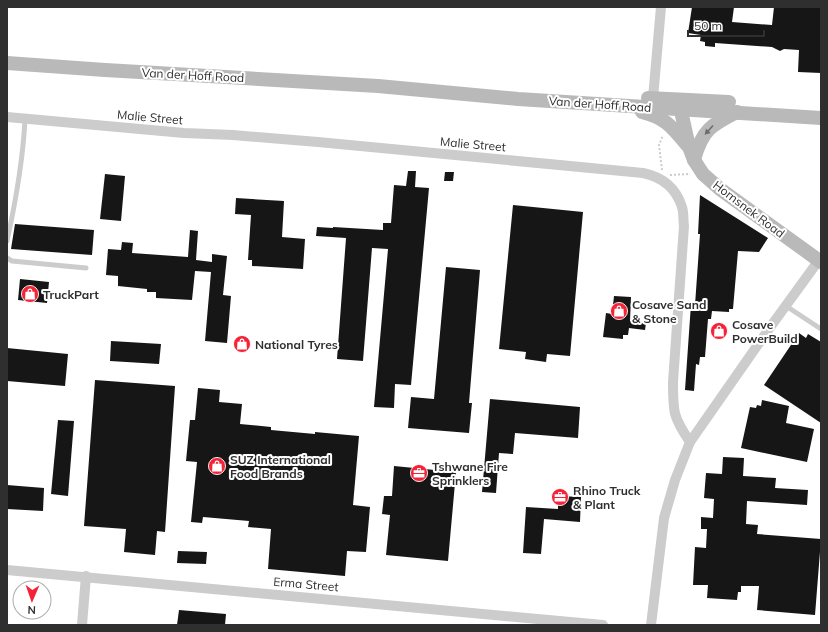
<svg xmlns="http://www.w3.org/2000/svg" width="828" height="632" font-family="Mulish,sans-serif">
<rect width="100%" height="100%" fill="#fff"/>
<g fill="#161616">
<polygon points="692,7 734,7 732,22 772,25 774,7 821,7 821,73 798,72 799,50 784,49 780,51 772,47 715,43 715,47 705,46 705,42 700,41 701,35 688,33"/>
<polygon points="408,171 416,171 415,187 429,188 411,385 395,384 394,408 374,407 388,249 372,248 363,361 337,359 346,238 316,236 317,227 333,228 333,227 383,230 383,223 391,223 394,185 406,186"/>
<polygon points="445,172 454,172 453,181 444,181"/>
<polygon points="105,174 125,176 121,221 100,219"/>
<polygon points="700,195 768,238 759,252 738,251 733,309 729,309 729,312 712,311 711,319 708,319 705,357 700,357 699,365 696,364 694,391 685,390 691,304 695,305 700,234 698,234"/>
<polygon points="236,198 284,201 282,237 305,239 303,269 252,266 252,260 248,260 251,215 235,214"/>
<polygon points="513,205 583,212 570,356 547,354 546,362 525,359 526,352 499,349"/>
<polygon points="15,224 94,230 92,255 11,249"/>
<polygon points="190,230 198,231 196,260 212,262 212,254 227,256 223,295 231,296 227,343 205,341 211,272 195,271 192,300 156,298 156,292 147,292 147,289 118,286 118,276 106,275 108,249 121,250 122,242 133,243 132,253 188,257"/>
<polygon points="446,267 480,270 469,403 472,403 469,433 408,428 411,397 434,399"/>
<polygon points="20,279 49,282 47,303 18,300"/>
<polygon points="614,296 631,297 630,321 646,323 645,330 629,328 628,335 623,335 623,339 603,337 606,313 612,314"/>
<polygon points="799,333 806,338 808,334 821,342 821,423 764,385"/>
<polygon points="111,341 161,344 159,364 110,361"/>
<polygon points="7,348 68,354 65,386 7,381"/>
<polygon points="95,380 175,386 165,532 157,531 155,555 124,552 126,529 84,526"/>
<polygon points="198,388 220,390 219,402 242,404 240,424 271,427 271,430 315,434 315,432 359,436 353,505 370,507 366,552 347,551 345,576 268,569 271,529 248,527 249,521 203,517 202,523 191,522 197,462 186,461 190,420 195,420"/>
<polygon points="490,399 580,407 578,438 515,433 513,454 499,453 496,493 482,492"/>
<polygon points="762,400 789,406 786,423 814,429 807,462 741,448 750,407 756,408 757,405 761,406"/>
<polygon points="58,420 74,421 68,496 51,494"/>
<polygon points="723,457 744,458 743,476 776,478 775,488 808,490 807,505 747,501 746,524 758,525 757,534 821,539 815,615 757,610 759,586 741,586 741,592 738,592 737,600 707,598 708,585 693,585 695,547 706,548 707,529 701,529 701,517 713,518 714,499 704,498 706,473 722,474"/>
<polygon points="435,464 445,465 445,471 456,472 448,561 386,555 390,515 382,514 384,496 392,496 394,466 435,470"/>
<polygon points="7,485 44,488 43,511 7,509"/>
<polygon points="558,496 581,497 580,522 544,519 541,554 523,553 526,507 558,509"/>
<polygon points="178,551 207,552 206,564 177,563"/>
<polygon points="179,610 226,614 225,625 177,625"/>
</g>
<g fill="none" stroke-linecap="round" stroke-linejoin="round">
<g stroke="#ccc" stroke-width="2" stroke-dasharray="2 2" stroke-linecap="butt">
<polyline points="662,170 659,145 663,135"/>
<polyline points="670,175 690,174"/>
</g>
<g stroke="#ccc" stroke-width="5">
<path d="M 7,241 C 16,200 23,160 25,119"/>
<polyline points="7,258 12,261 86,268"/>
<polyline points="786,306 821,329"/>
</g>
<g stroke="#ccc" stroke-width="10">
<polyline points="653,98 661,7"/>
<path d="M 7,117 L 184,133 L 233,135 L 318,142 L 643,173 C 662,177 676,188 682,207 C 684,213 683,220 684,226 L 673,382 C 673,412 673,417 690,442"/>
<polyline points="7,570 603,625"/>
<polyline points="82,625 86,576"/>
<polyline points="651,625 664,518 675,480 690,442 766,333 819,260"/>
</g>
<g stroke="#b9b9b9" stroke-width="14">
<polyline points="7,63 105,70 378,86 518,99 821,118"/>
<polyline points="648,98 729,102"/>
<polyline points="679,102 689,147 694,160 703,174 720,189 821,262"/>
<path d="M 642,112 C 666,118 672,127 687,145"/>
<path d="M 694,160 C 702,130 711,125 737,112"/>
</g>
</g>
<defs><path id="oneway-solid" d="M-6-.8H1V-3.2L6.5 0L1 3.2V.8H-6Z"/></defs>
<use fill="#6d6d6d" href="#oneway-solid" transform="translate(709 130) rotate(132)"/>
<defs>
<g id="shop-disc" transform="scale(0.9)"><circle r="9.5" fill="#f42338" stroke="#fff"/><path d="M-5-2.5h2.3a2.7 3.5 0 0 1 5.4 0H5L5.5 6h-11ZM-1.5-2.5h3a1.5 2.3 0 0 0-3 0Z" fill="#fff"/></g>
<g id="office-disc" transform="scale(0.9)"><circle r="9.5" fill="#f42338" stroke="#fff"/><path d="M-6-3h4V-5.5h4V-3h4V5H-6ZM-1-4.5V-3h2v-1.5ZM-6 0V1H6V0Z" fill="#fff"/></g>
</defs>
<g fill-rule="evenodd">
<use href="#shop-disc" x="30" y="294"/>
<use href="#shop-disc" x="619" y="311"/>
<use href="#shop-disc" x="719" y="331"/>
<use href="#shop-disc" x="242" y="344"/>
<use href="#shop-disc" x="217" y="466"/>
<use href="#office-disc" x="419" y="473"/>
<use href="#office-disc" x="560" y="497"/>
</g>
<g text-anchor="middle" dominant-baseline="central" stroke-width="4" stroke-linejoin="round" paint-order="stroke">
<g font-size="12" fill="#2f2f2f" stroke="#fff">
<text transform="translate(193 75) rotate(3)">Van der Hoff Road</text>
<text transform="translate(600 104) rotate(4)">Van der Hoff Road</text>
<text transform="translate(150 117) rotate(5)">Malie Street</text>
<text transform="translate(473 144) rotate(5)">Malie Street</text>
<text transform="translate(749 209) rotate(37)">Hornsnek Road</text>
<text transform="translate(306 584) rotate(5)">Erma Street</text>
</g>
<g font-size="12" font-weight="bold" fill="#2f2f2f" stroke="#fff" text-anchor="start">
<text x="43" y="294">TruckPart</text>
<text x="632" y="304">Cosave Sand<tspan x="632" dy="14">&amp; Stone</tspan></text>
<text x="732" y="324">Cosave<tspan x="732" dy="14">PowerBuild</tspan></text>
<text x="255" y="344">National Tyres</text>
<text x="230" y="459">SUZ International<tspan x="230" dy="14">Food Brands</tspan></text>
<text x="432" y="466">Tshwane Fire<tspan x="432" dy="14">Sprinklers</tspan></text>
<text x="573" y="490">Rhino Truck<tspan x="573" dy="14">&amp; Plant</tspan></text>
</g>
</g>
<rect width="828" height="632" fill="none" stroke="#2f2f2f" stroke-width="16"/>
<g transform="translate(32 600) rotate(182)"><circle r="19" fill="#ffffff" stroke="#acacac"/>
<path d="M0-3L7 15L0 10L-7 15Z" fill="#f42338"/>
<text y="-6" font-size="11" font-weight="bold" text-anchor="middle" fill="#2f2f2f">N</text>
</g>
<path d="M688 30v6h76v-6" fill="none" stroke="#2f2f2f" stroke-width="2"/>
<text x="694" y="30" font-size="12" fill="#2f2f2f" stroke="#ffffff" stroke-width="3" paint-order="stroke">50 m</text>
</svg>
